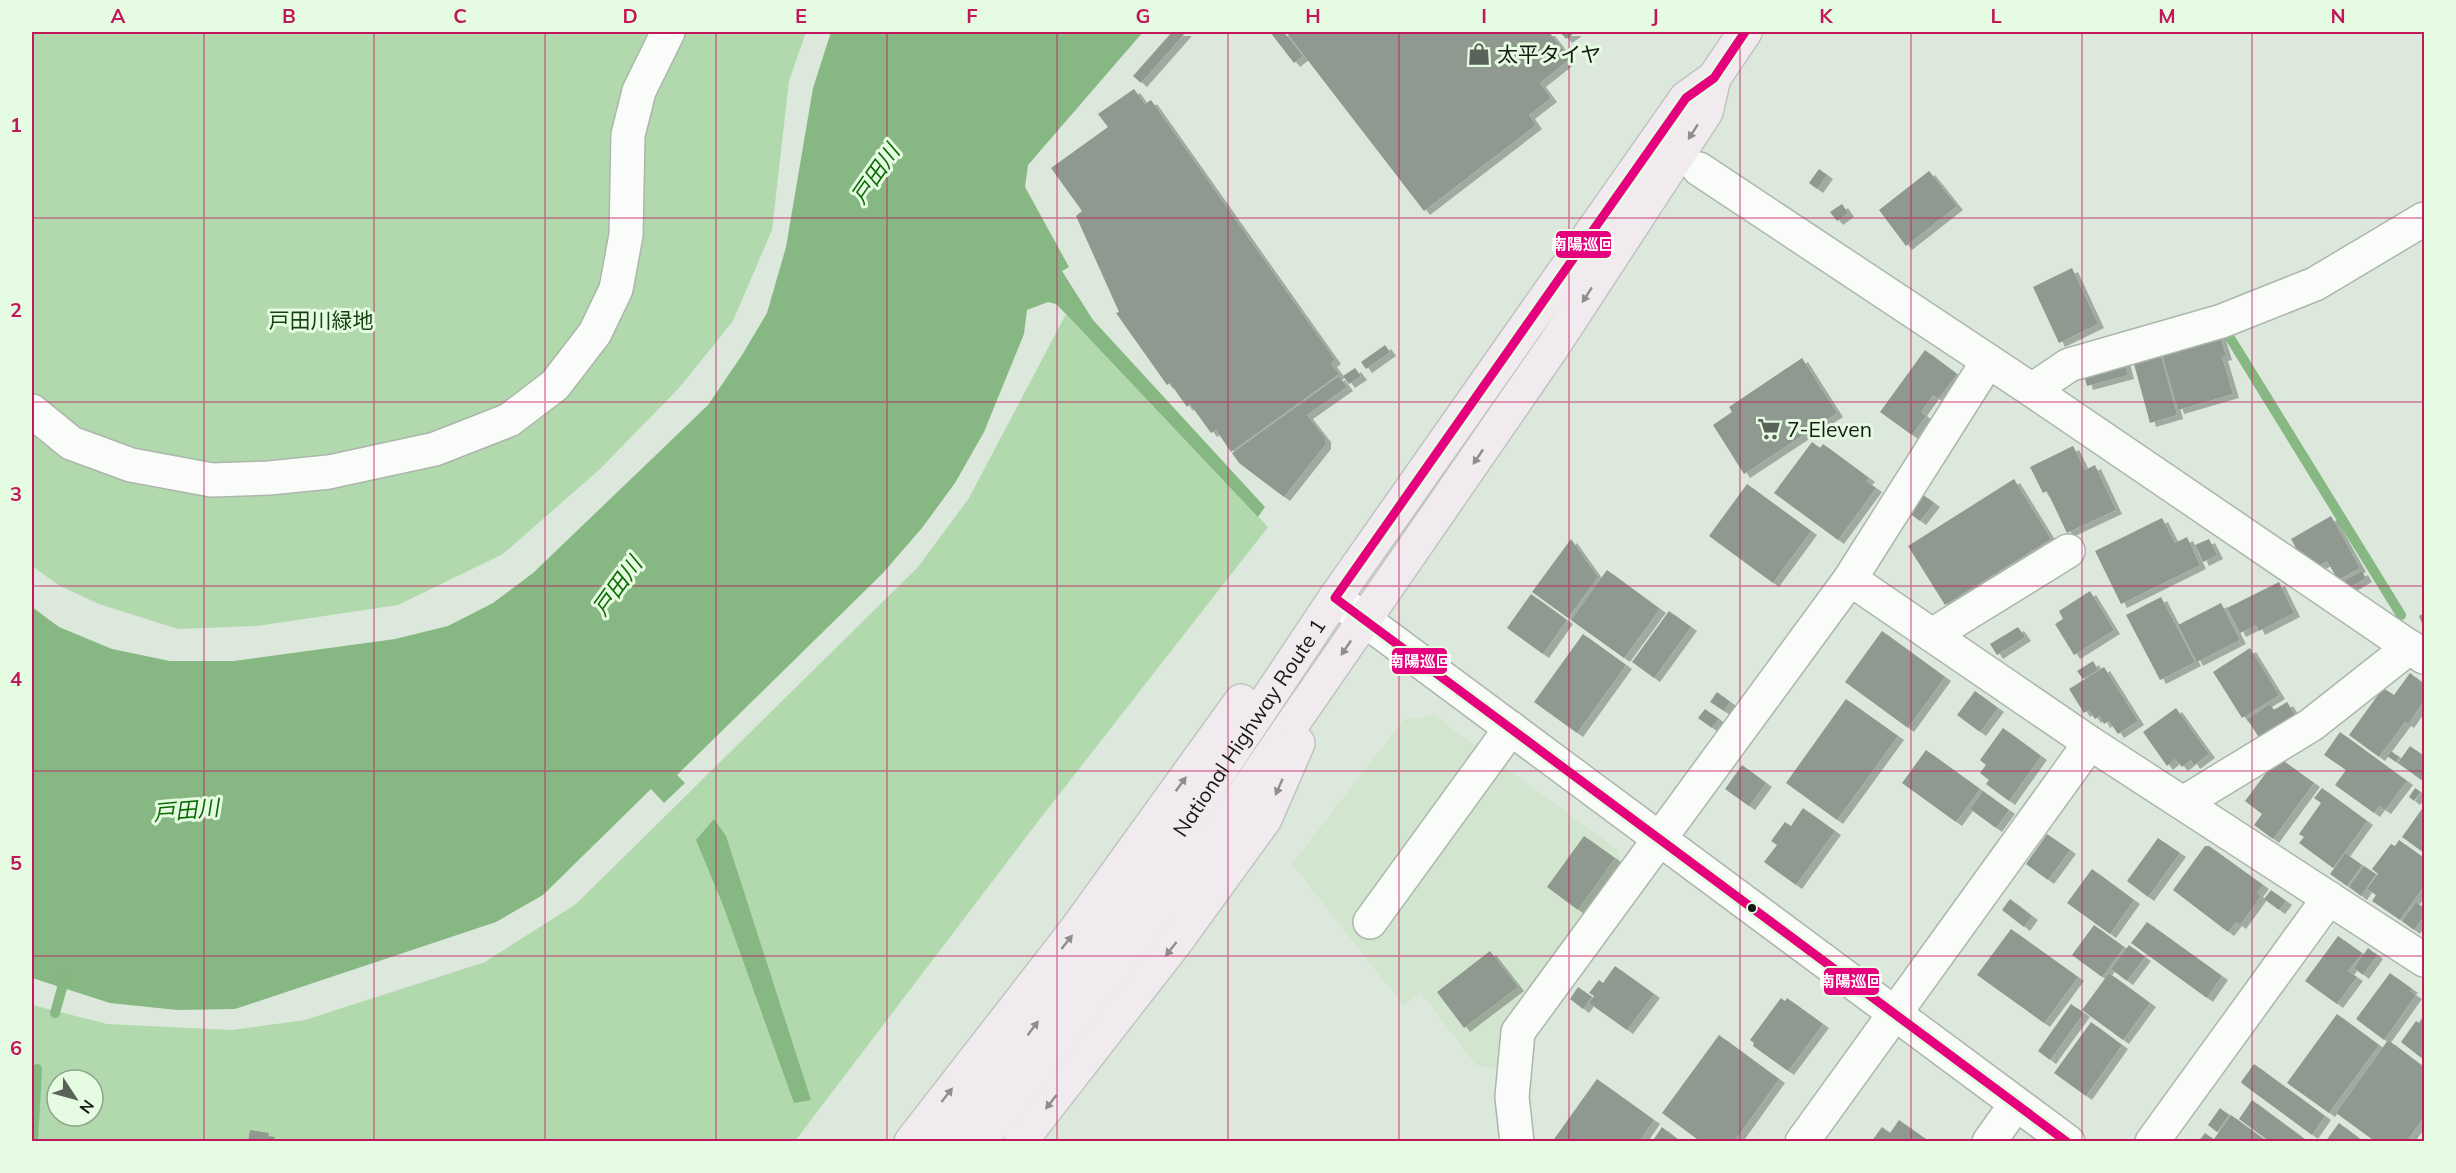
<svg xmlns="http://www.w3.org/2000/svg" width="2456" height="1173" font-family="Mulish,'Noto Sans JP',sans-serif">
<defs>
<filter id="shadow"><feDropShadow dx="6" dy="4" stdDeviation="0" flood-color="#0004"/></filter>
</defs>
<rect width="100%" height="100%" fill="#dce8db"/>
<polygon fill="#d2e6cf" points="1435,716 1617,849 1620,864 1499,1032 1497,1070 1476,1065 1421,993 1403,1005 1292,864 1404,719"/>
<g fill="#b1d9ad" fill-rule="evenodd">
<polygon points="32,32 806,32 789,81 772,230 733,321 679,388 599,470 503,554 398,605 257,626 178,629 99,604 60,586 32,566"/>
<path d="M 1066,314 L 1268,527 L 1036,824 L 795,1141 L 32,1141 L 32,1005 L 107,1024 L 232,1030 L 305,1020 L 485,962 L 576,904 L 918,567 L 969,498 ZM 57,1080 L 93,1080 L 93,1116 L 57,1116 Z"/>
</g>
<g fill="#87b883">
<polygon points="831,32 1143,32 1028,165 1025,187 1069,267 1062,271 1093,320 1265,507 1258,517 1066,314 1056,304 1048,302 1027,310 1024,334 984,432 955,483 922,528 883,573 677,775 685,783 664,803 651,789 543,895 496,922 235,1009 177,1010 110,1003 32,978 32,607 59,627 112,649 170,661 234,661 395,639 448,626 493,603 533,573 708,405 742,355 767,313 786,247 813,88"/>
<polygon points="714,819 726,836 811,1100 794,1103 723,905 696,840"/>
</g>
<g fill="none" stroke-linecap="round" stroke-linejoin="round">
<g stroke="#87b883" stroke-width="10">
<polyline points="2227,326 2224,328 2401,615"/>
<polyline points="55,1013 62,988 61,975"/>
<polyline points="33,1142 37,1069"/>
</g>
</g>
<g fill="#90998f" filter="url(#shadow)">
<polygon points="1172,32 1186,32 1141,83 1133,76"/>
<polygon points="1270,32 1284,32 1303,56 1294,63"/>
<polygon points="1286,32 1549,32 1570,59 1540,83 1551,98 1529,115 1536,125 1424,211"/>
<polygon points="1560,32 1576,32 1566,39"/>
<polygon points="1134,89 1145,104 1151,100 1335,360 1331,363 1339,374 1231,452 1216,430 1211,433 1190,404 1187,407 1170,383 1167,385 1116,313 1119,312 1076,216 1082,211 1051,168 1108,127 1098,114"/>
<polygon points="1819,169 1827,175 1817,189 1809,183"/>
<polygon points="1929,171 1957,206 1906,246 1879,210"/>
<polygon points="1842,204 1848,213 1837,221 1830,212"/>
<polygon points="2072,268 2098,324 2059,343 2033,287"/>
<polygon points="2218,330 2226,356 2222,357 2233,394 2178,410 2161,351"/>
<polygon points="1385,345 1390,352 1366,369 1361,362"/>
<polygon points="2158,345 2177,415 2150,423 2131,353"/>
<polygon points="1925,350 1957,374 1938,399 1933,395 1921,412 1926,416 1912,435 1880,412"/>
<polygon points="1802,358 1837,413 1744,474 1713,425 1732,412 1729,407"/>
<polygon points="2124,360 2128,375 2087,386 2083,372"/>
<polygon points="1355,368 1361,376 1349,384 1343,376"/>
<polygon points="1339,376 1347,387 1307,415 1325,438 1325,445 1284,497 1239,463 1232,453"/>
<polygon points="1812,442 1820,448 1823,444 1869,478 1866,481 1876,488 1838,540 1774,493"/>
<polygon points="2073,446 2085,470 2095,465 2116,510 2067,533 2047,491 2043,493 2030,467"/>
<polygon points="2014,479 2051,539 1945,605 1908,546"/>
<polygon points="1747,484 1811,531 1773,583 1709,536"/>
<polygon points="1922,494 1934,503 1920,521 1909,513"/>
<polygon points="2331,516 2360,568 2338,580 2327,561 2320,565 2297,550 2291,539"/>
<polygon points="2162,518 2175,543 2187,537 2200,565 2121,604 2095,551"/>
<polygon points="1571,539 1598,577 1568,618 1532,592"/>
<polygon points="2209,539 2217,555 2203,562 2195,545"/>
<polygon points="1607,570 1660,609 1624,658 1571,620"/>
<polygon points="2362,571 2366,578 2349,588 2345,580"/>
<polygon points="2279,582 2294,613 2259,631 2256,625 2240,633 2227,608"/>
<polygon points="2090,591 2114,630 2074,655 2055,624 2063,619 2059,611"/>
<polygon points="1531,594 1567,620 1543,654 1507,628"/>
<polygon points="2161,597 2195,662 2160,680 2126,615"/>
<polygon points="2221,603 2240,640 2197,662 2178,625"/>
<polygon points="1669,611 1691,627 1654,678 1632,662"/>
<polygon points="2424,613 2424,628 2419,616"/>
<polygon points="2018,627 2025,637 1997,655 1990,644"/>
<polygon points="1882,631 1945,677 1908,728 1845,682"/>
<polygon points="1583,634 1626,665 1577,733 1534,702"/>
<polygon points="2250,648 2279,695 2242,718 2213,672"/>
<polygon points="2093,661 2098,670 2083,679 2077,671"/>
<polygon points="2104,667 2138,721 2118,734 2109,721 2104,724 2100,716 2095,719 2089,710 2084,713 2069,689"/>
<polygon points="2410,673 2424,684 2424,701 2408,724 2405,722 2379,757 2349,735 2383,688 2394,695"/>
<polygon points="1975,691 1998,708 1980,732 1957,715"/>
<polygon points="1717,692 1730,702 1724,711 1710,702"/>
<polygon points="1846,699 1898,736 1837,820 1786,783"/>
<polygon points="2287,702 2298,720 2262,742 2247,719 2270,704 2274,710"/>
<polygon points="2176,708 2209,754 2194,765 2191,760 2182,767 2175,759 2167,766 2143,732"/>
<polygon points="1705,709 1719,719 1712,728 1698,718"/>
<polygon points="2003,728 2041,756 2009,801 1986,784 1989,780 1980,773 1986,765 1980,760"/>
<polygon points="2340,732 2407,781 2385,810 2379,806 2374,813 2335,785 2346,770 2324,755"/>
<polygon points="2410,746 2424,756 2424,782 2398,763"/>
<polygon points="1926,750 1980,789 1956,822 1902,783"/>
<polygon points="2391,751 2399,757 2396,762 2387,756"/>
<polygon points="2278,757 2314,783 2273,839 2254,825 2262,814 2245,801"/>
<polygon points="1742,765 1766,783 1749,806 1725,789"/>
<polygon points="2322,788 2367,821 2333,868 2299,843 2304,837 2299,834 2321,803 2314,798"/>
<polygon points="2415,788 2421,792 2414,801 2409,797"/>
<polygon points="1983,791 2009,810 1996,828 1970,809"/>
<polygon points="2424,806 2424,853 2402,837"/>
<polygon points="1803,808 1835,831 1796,885 1764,862 1777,845 1771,841 1785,822 1791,826"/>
<polygon points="2047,834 2070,850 2048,880 2026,864"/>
<polygon points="1584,836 1615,858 1578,910 1547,887"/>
<polygon points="2158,838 2180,853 2148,897 2127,881"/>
<polygon points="2399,840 2424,858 2424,886 2400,920 2372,901 2376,895 2367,889 2378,874 2372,869 2391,844 2395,846"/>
<polygon points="2205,846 2209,846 2263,885 2257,893 2261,896 2240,925 2236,922 2228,932 2173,890"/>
<polygon points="2345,853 2362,865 2347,886 2330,874"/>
<polygon points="2364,866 2376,874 2361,896 2349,887"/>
<polygon points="2092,869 2134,900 2110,934 2067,903"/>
<polygon points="2271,890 2286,901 2279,910 2264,899"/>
<polygon points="2010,899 2032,916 2024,927 2002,910"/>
<polygon points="2416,902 2424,908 2424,916 2414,930 2402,921"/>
<polygon points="2147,922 2222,976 2207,998 2131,943"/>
<polygon points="2094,925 2124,947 2102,977 2072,955"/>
<polygon points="2011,929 2078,977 2044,1023 1977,975"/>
<polygon points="2338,936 2362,953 2348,971 2357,977 2337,1004 2305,981"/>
<polygon points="2129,945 2145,957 2127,981 2111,969"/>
<polygon points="2368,948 2377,955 2363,975 2354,968"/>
<polygon points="1490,951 1518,987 1464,1028 1437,992"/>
<polygon points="1615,966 1654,994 1627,1030 1589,1003 1594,996 1589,993 1599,980 1603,983"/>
<polygon points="2109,973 2150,1003 2123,1040 2082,1010"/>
<polygon points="2390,973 2412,989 2410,991 2416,995 2384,1040 2356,1019"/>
<polygon points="1578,987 1592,997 1583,1009 1570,999"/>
<polygon points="1781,998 1785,1001 1787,998 1823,1024 1788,1071 1753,1046 1754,1043 1750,1040"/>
<polygon points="2071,1004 2084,1013 2050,1060 2038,1051"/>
<polygon points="2337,1014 2379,1045 2329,1113 2287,1083"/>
<polygon points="2424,1015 2424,1060 2401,1042 2416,1021 2419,1023"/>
<polygon points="2091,1022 2122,1045 2086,1096 2054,1073"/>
<polygon points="1719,1035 1779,1079 1734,1142 1701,1142 1662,1113"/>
<polygon points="2388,1040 2424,1067 2424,1117 2406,1142 2376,1142 2336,1113"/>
<polygon points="2254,1064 2325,1116 2312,1135 2244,1085 2241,1082"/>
<polygon points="1597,1079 1654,1120 1639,1142 1552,1142"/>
<polygon points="2252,1100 2306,1140 2305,1142 2270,1142 2239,1119"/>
<polygon points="2220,1108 2229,1115 2217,1132 2208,1125"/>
<polygon points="2231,1115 2268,1142 2218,1142 2214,1139"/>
<polygon points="1899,1120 1930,1142 1871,1142 1882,1127 1890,1133"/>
<polygon points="2339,1123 2364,1142 2325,1142"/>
<polygon points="1662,1127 1681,1142 1652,1142"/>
<polygon points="250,1130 269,1133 267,1142 248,1142"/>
<polygon points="2205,1133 2212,1138 2210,1142 2198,1142"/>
</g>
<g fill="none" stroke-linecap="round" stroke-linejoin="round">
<g stroke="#acb6ab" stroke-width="36">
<g id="minor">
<polyline points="1699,169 2032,390 2424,657"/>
<polyline points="2032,390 2069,365 2222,321 2315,284 2424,219"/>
<polyline points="32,411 71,443 131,465 212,480 269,478 329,472 435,449 509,420 555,385 595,333 616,289 626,235 628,135 639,91 668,32"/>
<polyline points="1850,579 2090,743 2424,960"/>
<polyline points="1335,598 2068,1142"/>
<polyline points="1932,635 2068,551"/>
<polyline points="2183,803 2311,725 2410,647"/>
<polyline points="1370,922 1511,728"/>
<polyline points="1517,1142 1512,1097 1518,1032 1850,579 1988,361"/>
<polyline points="1802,1142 2090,743"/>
<polyline points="1989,1142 2016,1104"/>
<polyline points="2152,1142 2329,898"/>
</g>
</g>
<g stroke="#bfc5bf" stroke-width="36">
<g id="highway">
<polyline points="911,1142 1075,931 1241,701"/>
<path id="s1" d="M 947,1142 L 1163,856 L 1335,598 L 1686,98 L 1714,78"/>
<polyline points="979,1142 1207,848 1554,345 1706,112 1714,78 1745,32"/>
<polyline points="1020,1142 1175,943 1265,819 1298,743"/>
</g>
</g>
<use href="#minor" stroke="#fafcfa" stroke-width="33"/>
<use href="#highway" stroke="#f1ebef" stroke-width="33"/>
<g stroke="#e5fce2" stroke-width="14">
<polyline id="bus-1" points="1745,32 1714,78 1686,98 1335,598 2067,1142"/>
</g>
<use href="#bus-1" stroke="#e5007d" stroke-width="9"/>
</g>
<defs><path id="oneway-solid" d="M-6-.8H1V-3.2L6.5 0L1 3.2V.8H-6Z" transform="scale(1.5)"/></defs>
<g fill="#8e8e8c">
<use href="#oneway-solid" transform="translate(1693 132) rotate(123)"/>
<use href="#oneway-solid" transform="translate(1587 295) rotate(123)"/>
<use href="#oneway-solid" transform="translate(1478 457) rotate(124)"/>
<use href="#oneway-solid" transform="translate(1346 648) rotate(124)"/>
<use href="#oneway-solid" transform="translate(1181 784) rotate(-54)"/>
<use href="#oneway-solid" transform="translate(1279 787) rotate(114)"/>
<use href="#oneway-solid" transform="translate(1067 942) rotate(-52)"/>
<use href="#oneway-solid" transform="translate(1171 949) rotate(128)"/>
<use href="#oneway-solid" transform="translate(1033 1028) rotate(-53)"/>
<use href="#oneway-solid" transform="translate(947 1095) rotate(-52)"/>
<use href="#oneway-solid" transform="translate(1051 1102) rotate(128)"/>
</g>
<path fill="none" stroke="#c2185b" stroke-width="1.5" stroke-opacity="0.55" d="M 204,32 L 204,1142M 374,32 L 374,1142M 545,32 L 545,1142M 716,32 L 716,1142M 887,32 L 887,1142M 1057,32 L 1057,1142M 1228,32 L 1228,1142M 1399,32 L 1399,1142M 1569,32 L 1569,1142M 1740,32 L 1740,1142M 1911,32 L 1911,1142M 2082,32 L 2082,1142M 2252,32 L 2252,1142M 32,218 L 2424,218M 32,402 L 2424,402M 32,586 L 2424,586M 32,771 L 2424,771M 32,956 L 2424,956"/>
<defs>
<g id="shop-bare" transform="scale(1.8)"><path d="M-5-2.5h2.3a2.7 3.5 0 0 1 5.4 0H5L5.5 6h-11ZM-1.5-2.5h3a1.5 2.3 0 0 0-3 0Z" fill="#5a6359" stroke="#e5fce2" stroke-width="2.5" paint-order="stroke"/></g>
<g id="supermarket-bare" transform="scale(1.8)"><path d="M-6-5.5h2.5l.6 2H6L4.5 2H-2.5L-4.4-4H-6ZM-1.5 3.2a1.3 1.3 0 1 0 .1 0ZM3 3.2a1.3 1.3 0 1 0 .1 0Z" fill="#5a6359" stroke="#e5fce2" stroke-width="2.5" paint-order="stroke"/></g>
</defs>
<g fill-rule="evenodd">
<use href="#shop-bare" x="1479" y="54"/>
<use href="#supermarket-bare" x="1769" y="429"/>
</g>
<circle fill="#141c13" stroke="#e5fce2" stroke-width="2" cx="1752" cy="908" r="5"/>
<g text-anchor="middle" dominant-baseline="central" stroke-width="6" stroke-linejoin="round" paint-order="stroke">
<g font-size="21" fill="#141c13" stroke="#e5fce2" text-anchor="start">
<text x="1497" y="54">太平タイヤ</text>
<text x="1787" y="429">7-Eleven</text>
</g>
<g font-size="21" fill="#164212" stroke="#e5fce2">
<text x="321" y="320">戸田川緑地</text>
</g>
<g font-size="21" fill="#141c13" stroke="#e5fce2">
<text stroke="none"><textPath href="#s1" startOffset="513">National Highway Route 1</textPath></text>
</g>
<g font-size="22" font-style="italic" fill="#0b6b03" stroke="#e5fce2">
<text transform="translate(875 174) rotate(-55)">戸田川</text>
<text transform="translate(617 586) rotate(-54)">戸田川</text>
<text transform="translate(186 810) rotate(-5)">戸田川</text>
</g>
</g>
<g stroke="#e5fce2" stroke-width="2">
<rect x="1555" y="230" width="57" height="29" rx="6" fill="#e5007d"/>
<rect x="1391" y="647" width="57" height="28" rx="6" fill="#e5007d"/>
<rect x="1823" y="967" width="57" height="29" rx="6" fill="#e5007d"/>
</g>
<g font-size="16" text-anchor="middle" font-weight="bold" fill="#fff">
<text x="1583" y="250">南陽巡回</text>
<text x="1420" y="667">南陽巡回</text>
<text x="1851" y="987">南陽巡回</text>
</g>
<rect width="2456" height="1173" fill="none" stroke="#e5fce2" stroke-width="66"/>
<g transform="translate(75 1098) rotate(126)"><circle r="28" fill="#e5fce2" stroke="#91a28f" stroke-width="1.5"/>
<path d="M0-4.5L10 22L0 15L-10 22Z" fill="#5a6359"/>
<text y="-9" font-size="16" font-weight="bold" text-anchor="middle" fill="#141c13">N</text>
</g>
<rect x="33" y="33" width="2390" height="1107" fill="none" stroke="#c2185b" stroke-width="2"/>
<g font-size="20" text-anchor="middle" font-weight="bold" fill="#c2185b">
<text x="118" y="23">A</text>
<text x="289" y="23">B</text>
<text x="460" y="23">C</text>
<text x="630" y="23">D</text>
<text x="801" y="23">E</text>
<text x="972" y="23">F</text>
<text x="1143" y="23">G</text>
<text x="1313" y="23">H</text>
<text x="1484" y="23">I</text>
<text x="1655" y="23">J</text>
<text x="1826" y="23">K</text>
<text x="1996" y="23">L</text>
<text x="2167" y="23">M</text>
<text x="2338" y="23">N</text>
<text x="16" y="132">1</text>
<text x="16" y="317">2</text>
<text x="16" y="501">3</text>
<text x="16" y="686">4</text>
<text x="16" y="870">5</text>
<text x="16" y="1055">6</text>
</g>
</svg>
